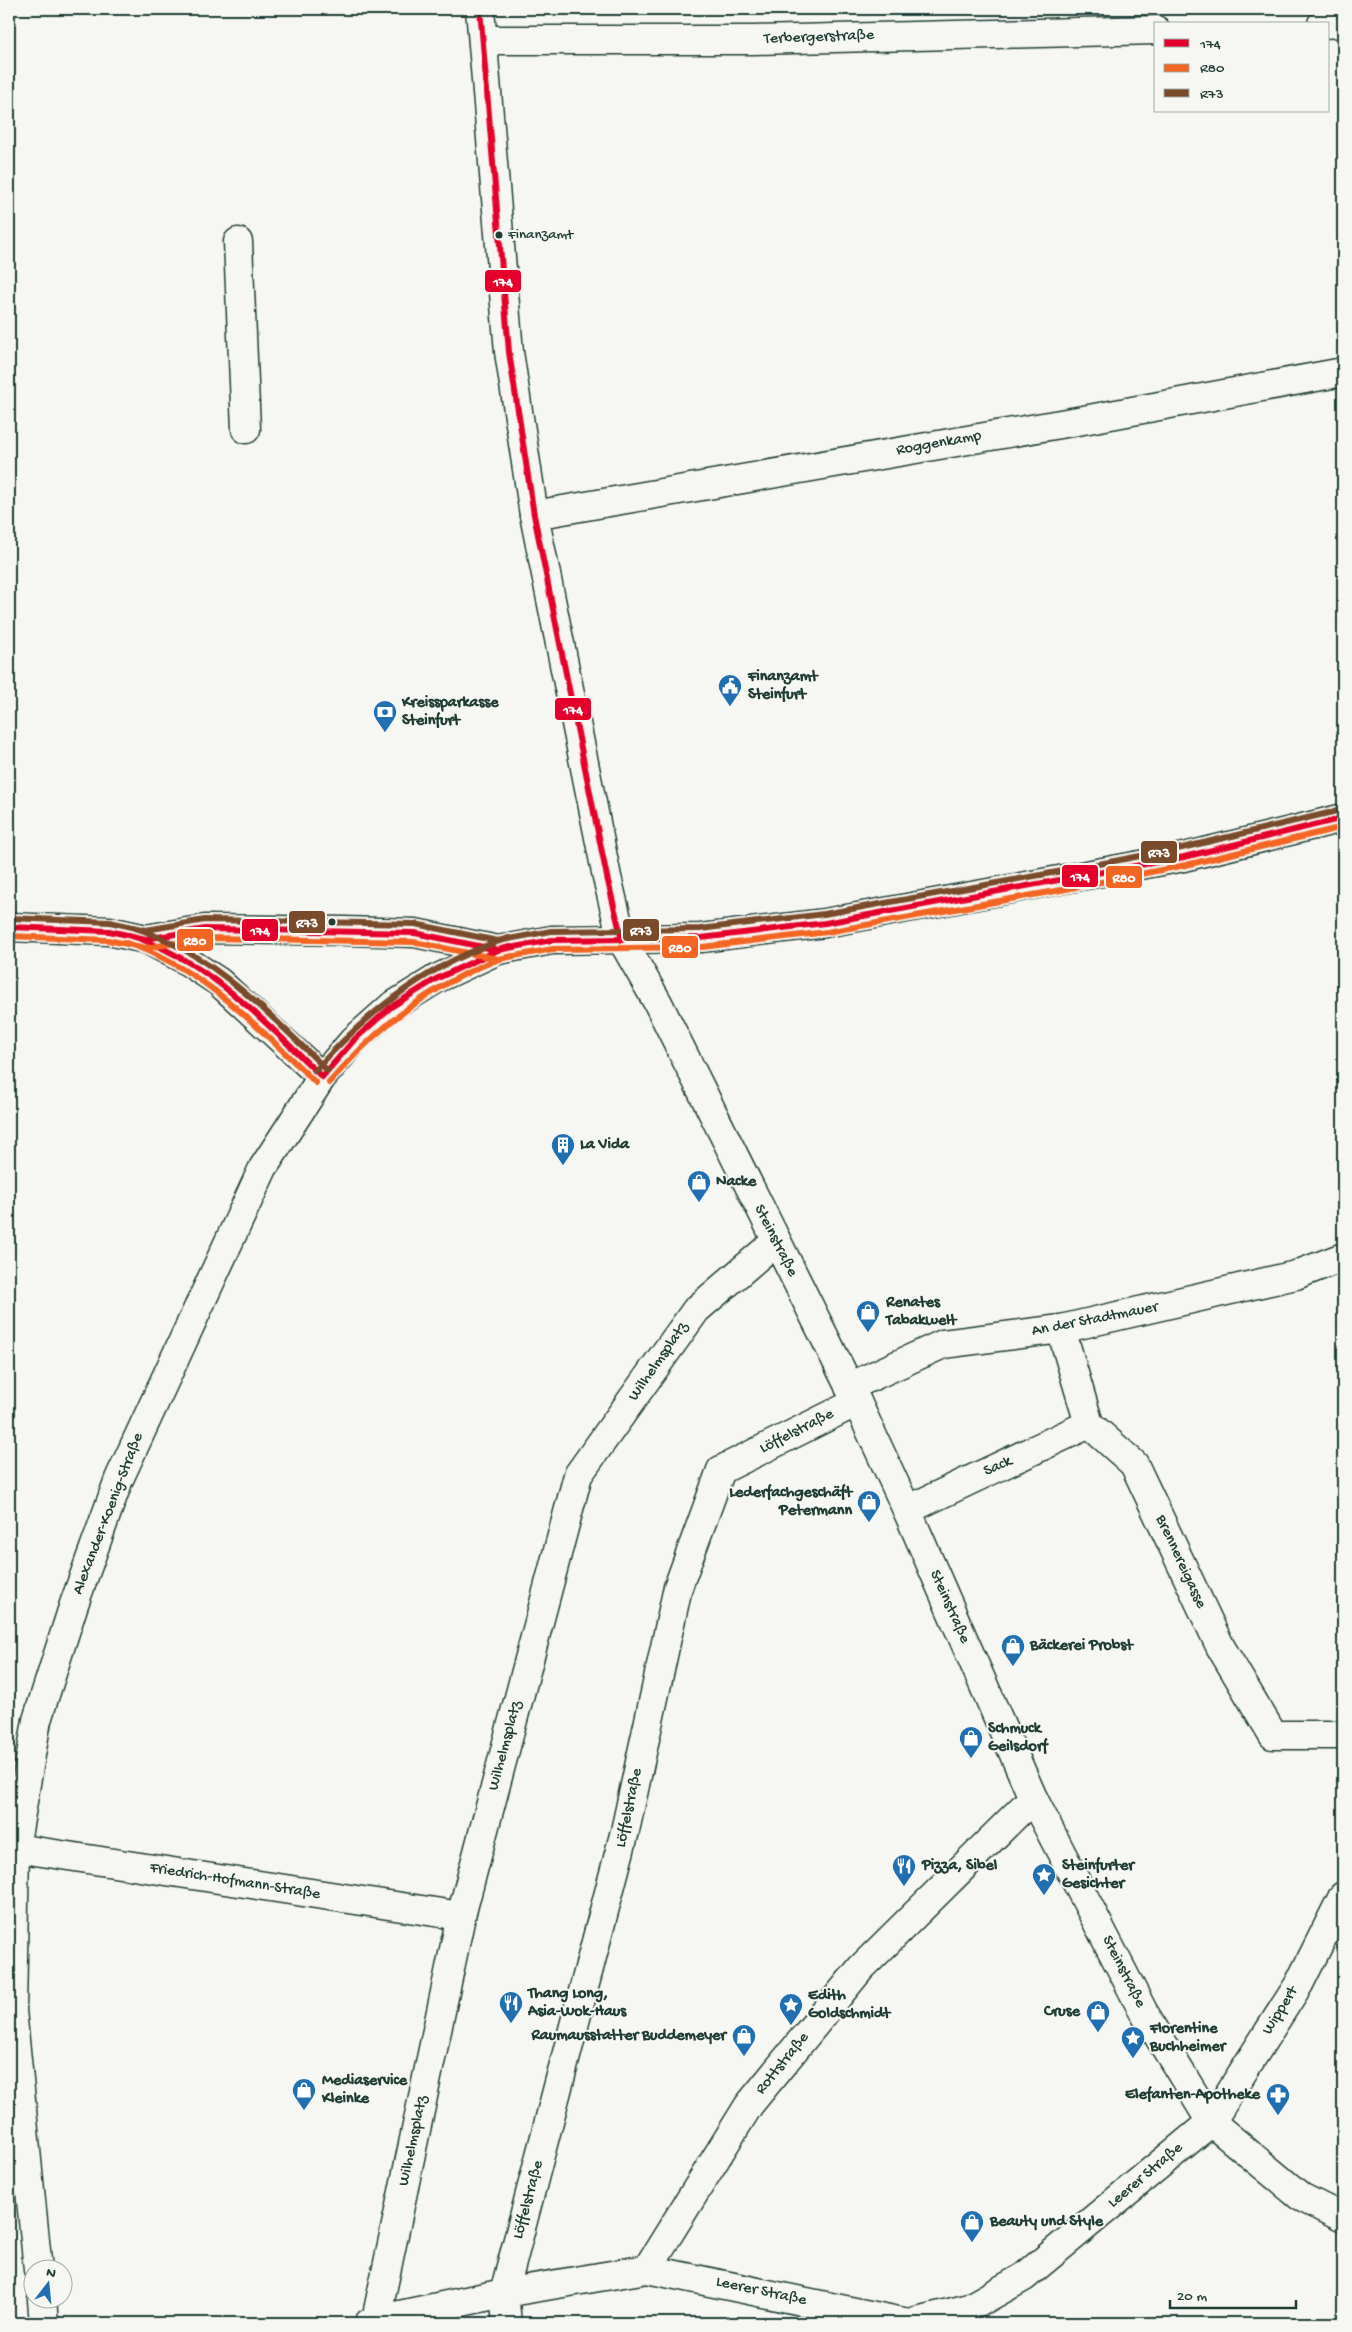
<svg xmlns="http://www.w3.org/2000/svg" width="1352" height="2332" font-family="'Gochi Hand',sans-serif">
<rect width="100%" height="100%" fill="#f6f6f2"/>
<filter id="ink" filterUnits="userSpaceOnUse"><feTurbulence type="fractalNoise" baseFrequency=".02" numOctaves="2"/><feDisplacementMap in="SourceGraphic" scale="10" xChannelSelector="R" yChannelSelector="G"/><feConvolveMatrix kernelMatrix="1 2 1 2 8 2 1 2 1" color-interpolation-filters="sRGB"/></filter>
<g filter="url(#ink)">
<polygon fill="#d6dbd6" stroke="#7a8c85" points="1158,9 1296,9 1162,13"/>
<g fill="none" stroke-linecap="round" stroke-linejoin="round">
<g stroke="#1f3d34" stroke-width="31">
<g id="minor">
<polyline points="1322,24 1343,23"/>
<polyline points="483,40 754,40 1156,30"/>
<polyline points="238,242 246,429"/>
<polyline points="534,515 1089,419 1343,372"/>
<polyline points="9,927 109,931 146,939 184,959 219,982 322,1077"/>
<polyline points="146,939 205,929 345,931 415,933 498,950"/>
<polyline points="622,940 658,1003 857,1402 907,1510 1033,1798 1143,2011 1211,2122 1301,2197 1343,2218"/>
<polyline points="1061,1329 1089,1424 1134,1464 1220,1646 1273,1735 1343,1735"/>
<polyline points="849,1387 943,1344 1061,1329 1296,1275 1343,1257"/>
<polyline points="907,1510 1089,1424"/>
<polyline points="9,1847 461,1916"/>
<polyline points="647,2269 749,2105 861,1968 1033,1798"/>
<polyline points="376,2320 461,1916 578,1475 696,1310 775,1242"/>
<polyline points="369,2323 376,2320 504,2293 647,2269 908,2323 969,2308 1024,2277 1211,2122 1299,1984 1343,1896"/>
<polyline points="507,2323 504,2293 625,1831 678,1587 721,1470 857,1402"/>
</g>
</g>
<g stroke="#1f3d34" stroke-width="31">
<g id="major">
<polyline points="480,9 509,352 534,515 607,877 622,940"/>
<polyline points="38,2270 12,2010 15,1848 37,1720 74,1604 119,1479 263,1168 322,1077 354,1040 391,1007 436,979 498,950 552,940 701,938 825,923 1184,857 1343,818"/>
<polyline points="42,2300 44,2323"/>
</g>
</g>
<use href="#minor" stroke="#f6f6f2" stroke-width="28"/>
<use href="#major" stroke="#f6f6f2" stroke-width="28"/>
<g stroke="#f6f6f2" stroke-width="10">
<g id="bus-1">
<polyline points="480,9 509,352 534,515 607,877 622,940"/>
<polyline points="9,927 109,931 146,939 205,929 415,933 498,950 510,947"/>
<path d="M 129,935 C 208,960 264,1021 322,1077"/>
<polyline points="322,1077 354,1040 391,1007 436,979 498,950 552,940 701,938 825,923 1184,857 1343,818"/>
</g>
</g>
<g stroke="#f6f6f2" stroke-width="10">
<g id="bus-2">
<polyline points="9,936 108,940 146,948 206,938 414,942 498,959 553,949 702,947 827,932 1061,890 1186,865 1343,827"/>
<path d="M 126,943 C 204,968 259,1028 316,1083"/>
<path d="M 329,1083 C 368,1038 409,1002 463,975 C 479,967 495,959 513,956"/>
</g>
</g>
<g stroke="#f6f6f2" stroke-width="10">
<g id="bus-3">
<polyline points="9,918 110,922 146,930 205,920 415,924 498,941 551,931 700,929 824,914 1057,872 1182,848 1341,810"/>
<path d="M 132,927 C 212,952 269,1014 328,1071"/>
<path d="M 315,1071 C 356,1024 400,987 456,959 C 473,951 490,943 509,938"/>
</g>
</g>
<use href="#bus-1" stroke="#e4002b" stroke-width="6"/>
<use href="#bus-2" stroke="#f26522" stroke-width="6"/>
<use href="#bus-3" stroke="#7a4b2a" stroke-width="6"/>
</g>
</g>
<defs>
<g id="civic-pin" transform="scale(1.25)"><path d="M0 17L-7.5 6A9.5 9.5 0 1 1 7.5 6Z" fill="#1f6fb2" stroke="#f6f6f2"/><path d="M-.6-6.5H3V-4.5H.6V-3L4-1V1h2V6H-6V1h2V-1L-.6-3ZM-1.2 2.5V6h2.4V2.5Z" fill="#fff"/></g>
<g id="bank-pin" transform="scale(1.25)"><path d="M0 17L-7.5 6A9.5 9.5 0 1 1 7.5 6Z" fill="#1f6fb2" stroke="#f6f6f2"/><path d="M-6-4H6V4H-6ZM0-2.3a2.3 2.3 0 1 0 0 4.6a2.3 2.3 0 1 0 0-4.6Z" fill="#fff"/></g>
<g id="building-pin" transform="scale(1.25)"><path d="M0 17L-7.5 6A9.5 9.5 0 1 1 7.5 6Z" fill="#1f6fb2" stroke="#f6f6f2"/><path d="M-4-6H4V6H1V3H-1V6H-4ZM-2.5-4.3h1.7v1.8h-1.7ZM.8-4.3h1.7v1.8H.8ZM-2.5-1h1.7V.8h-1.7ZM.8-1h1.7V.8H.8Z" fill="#fff"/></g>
<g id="shop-pin" transform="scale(1.25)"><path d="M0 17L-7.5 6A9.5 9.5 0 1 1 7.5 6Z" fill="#1f6fb2" stroke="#f6f6f2"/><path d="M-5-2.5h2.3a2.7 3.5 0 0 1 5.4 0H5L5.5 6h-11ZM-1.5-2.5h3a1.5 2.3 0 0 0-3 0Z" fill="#fff"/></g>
<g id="restaurant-pin" transform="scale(1.25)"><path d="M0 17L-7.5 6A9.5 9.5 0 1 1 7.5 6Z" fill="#1f6fb2" stroke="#f6f6f2"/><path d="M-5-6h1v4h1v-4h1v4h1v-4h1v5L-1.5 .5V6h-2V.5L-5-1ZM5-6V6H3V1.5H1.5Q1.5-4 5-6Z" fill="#fff"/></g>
<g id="sight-pin" transform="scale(1.25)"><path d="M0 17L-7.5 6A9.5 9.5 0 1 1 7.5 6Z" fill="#1f6fb2" stroke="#f6f6f2"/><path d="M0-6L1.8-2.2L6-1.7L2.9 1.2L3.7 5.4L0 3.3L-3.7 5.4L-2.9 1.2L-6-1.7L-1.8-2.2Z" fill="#fff"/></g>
<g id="pharmacy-pin" transform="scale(1.25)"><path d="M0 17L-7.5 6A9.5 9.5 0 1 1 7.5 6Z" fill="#1f6fb2" stroke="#f6f6f2"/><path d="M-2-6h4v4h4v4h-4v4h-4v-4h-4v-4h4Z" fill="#fff"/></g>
</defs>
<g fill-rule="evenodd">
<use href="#civic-pin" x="730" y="686"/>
<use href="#bank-pin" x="385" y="712"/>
<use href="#building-pin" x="563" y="1145"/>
<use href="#shop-pin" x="699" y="1182"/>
<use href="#shop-pin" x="868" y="1312"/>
<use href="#shop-pin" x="869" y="1502"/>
<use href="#shop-pin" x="1013" y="1646"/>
<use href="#shop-pin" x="971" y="1738"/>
<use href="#restaurant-pin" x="904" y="1866"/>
<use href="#sight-pin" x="1044" y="1875"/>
<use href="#restaurant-pin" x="511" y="2003"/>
<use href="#sight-pin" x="791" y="2005"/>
<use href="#shop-pin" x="1098" y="2012"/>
<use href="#shop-pin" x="744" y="2036"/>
<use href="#sight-pin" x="1133" y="2038"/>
<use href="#shop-pin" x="304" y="2090"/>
<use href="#pharmacy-pin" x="1278" y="2095"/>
<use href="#shop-pin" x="972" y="2222"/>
</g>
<g fill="#1f3d34" stroke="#f6f6f2" stroke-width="2">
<circle cx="499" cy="235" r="4.5"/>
<circle cx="332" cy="922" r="4.5"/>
</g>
<g text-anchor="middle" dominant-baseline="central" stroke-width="4" stroke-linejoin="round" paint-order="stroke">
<g font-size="15" fill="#1f3d34" stroke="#f6f6f2" text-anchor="start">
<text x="508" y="235">Finanzamt</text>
</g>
<g font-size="16" fill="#1f3d34" stroke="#f6f6f2">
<text transform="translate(819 38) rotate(-2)">Terbergerstraße</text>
<text transform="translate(939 444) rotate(-10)">Roggenkamp</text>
<text transform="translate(775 1241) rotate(63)">Steinstraße</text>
<text transform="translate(1095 1320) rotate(-11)">An der Stadtmauer</text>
<text transform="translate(659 1362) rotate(-55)">Wilhelmsplatz</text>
<text transform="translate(797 1432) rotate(-27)">Löffelstraße</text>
<text transform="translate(998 1467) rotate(-25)">Sack</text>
<text transform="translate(109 1514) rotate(-69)">Alexander-Koenig-Straße</text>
<text transform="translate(1180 1562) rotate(65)">Brennereigasse</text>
<text transform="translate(949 1607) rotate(66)">Steinstraße</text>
<text transform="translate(506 1746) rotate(-75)">Wilhelmsplatz</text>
<text transform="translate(630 1808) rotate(-78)">Löffelstraße</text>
<text transform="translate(235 1882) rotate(9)">Friedrich-Hofmann-Straße</text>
<text transform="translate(1123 1972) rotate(63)">Steinstraße</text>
<text transform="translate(1281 2011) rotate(-58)">Wippert</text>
<text transform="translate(783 2064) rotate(-51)">Rottstraße</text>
<text transform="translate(414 2141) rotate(-78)">Wilhelmsplatz</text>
<text transform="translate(1146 2176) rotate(-40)">Leerer Straße</text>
<text transform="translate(529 2200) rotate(-75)">Löffelstraße</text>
<text transform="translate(761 2292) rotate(12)">Leerer Straße</text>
</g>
<g font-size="16" font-weight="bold" fill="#1f3d34" stroke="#f6f6f2" text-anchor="start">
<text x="748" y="677">Finanzamt<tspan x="748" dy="18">Steinfurt</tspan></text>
<text x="402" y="703">Kreissparkasse<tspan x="402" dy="18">Steinfurt</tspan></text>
<text x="580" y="1145">La Vida</text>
<text x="716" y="1182">Nacke</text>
<text x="886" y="1303">Renates<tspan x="886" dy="18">Tabakwelt</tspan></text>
<text x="852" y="1493" text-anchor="end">Lederfachgeschäft<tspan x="852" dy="18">Petermann</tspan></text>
<text x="1030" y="1646">Bäckerei Probst</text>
<text x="988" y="1729">Schmuck<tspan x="988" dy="18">Geilsdorf</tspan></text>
<text x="922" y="1866">Pizza, Sibel</text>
<text x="1062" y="1866">Steinfurter<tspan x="1062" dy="18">Gesichter</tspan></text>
<text x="528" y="1994">Thang Long,<tspan x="528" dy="18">Asia-Wok-Haus</tspan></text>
<text x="808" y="1996">Edith<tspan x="808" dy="18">Goldschmidt</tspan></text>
<text x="1080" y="2012" text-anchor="end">Cruse</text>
<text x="1150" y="2029">Florentine<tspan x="1150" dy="18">Buchheimer</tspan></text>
<text x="726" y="2036" text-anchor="end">Raumausstatter Buddemeyer</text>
<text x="322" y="2081">Mediaservice<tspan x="322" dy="18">Kleinke</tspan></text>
<text x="1260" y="2095" text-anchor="end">Elefanten-Apotheke</text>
<text x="990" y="2222">Beauty und Style</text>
</g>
</g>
<g stroke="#f6f6f2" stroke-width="2">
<rect x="484" y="269" width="38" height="24" rx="5" fill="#e4002b"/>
<rect x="554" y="697" width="38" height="24" rx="5" fill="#e4002b"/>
<rect x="1140" y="840" width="38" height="24" rx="5" fill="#7a4b2a"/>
<rect x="1061" y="864" width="38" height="24" rx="5" fill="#e4002b"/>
<rect x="1105" y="865" width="38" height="24" rx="5" fill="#f26522"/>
<rect x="288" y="910" width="38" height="24" rx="5" fill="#7a4b2a"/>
<rect x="622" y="918" width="38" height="24" rx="5" fill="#7a4b2a"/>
<rect x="241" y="918" width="38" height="24" rx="5" fill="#e4002b"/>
<rect x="176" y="928" width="38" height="24" rx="5" fill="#f26522"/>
<rect x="661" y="935" width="38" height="24" rx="5" fill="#f26522"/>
</g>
<g font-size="14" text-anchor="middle" font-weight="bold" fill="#fff">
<text x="503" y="286">174</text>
<text x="573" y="714">174</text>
<text x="1159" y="857">R73</text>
<text x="1080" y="881">174</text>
<text x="1124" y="882">R80</text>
<text x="307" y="927">R73</text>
<text x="641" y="935">R73</text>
<text x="260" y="935">174</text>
<text x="195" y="945">R80</text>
<text x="680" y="952">R80</text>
</g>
<rect width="1352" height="2332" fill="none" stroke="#f6f6f2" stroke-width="30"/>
<rect x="15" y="15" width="1322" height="2302" fill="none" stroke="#1f3d34" stroke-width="2" filter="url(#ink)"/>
<rect x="1154" y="22" width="175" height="90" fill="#f6f6f2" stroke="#a0aca6"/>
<rect x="1164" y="39" width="25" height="8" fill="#e4002b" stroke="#a0aca6"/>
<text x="1200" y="48" font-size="15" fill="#1f3d34">174</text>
<rect x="1164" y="64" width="25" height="8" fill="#f26522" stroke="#a0aca6"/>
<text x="1200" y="72" font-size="15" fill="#1f3d34">R80</text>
<rect x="1164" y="89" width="25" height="8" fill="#7a4b2a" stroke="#a0aca6"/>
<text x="1200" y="98" font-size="15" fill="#1f3d34">R73</text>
<g transform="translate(48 2284) rotate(16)"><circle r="24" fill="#f6f6f2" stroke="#a0aca6"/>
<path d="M0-4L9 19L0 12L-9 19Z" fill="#1f6fb2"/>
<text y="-8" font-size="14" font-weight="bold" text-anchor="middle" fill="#1f3d34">N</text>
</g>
<path d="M1170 2300v8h126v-8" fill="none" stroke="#1f3d34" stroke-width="2.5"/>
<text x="1177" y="2300" font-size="15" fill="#1f3d34" stroke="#f6f6f2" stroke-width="4" paint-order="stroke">20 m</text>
</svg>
